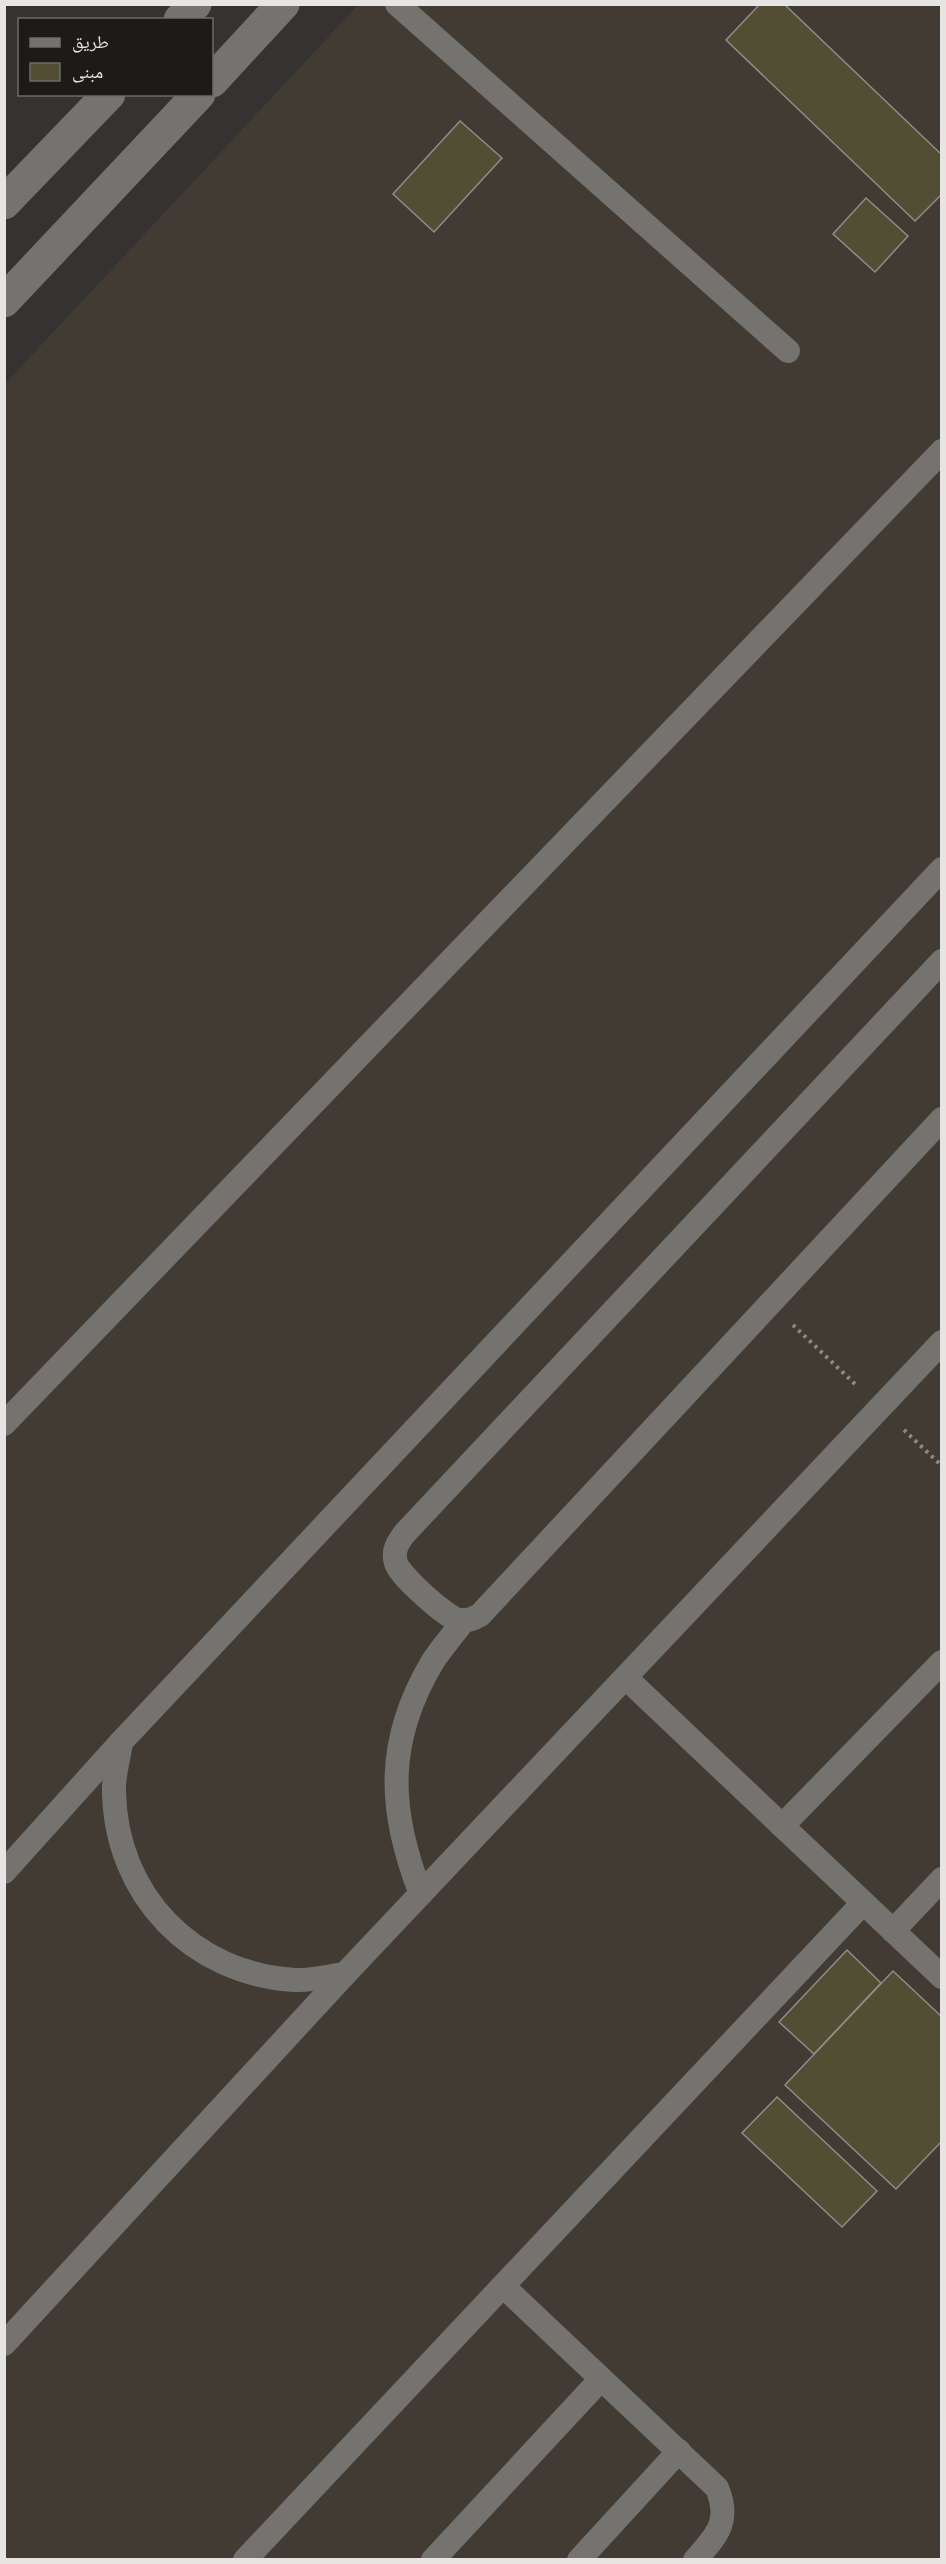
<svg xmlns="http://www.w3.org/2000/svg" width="946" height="2564" font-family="'Playfair Display','Noto Naskh Arabic',serif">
<rect width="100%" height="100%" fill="#353331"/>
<polygon fill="#413b34" points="358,5 941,5 941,2559 5,2559 4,385"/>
<g fill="#524e34" stroke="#8d8d8a" stroke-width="1.5">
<polygon points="760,4 784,4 942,155 942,194 915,221 726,40"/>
<polygon points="460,121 502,158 434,232 393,194"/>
<polygon points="866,198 908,236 875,272 833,234"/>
<polygon points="847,1950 881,1983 814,2054 779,2022"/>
<polygon points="893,1971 942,2017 942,2141 896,2189 785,2085"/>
<polygon points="777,2097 877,2191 842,2227 742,2133"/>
</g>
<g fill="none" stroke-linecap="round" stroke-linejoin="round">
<g stroke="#8c8a89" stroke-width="4" stroke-dasharray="3 4.5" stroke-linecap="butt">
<polyline points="793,1325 857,1386"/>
<polyline points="904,1430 942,1466"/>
</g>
<g stroke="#757370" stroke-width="24">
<polyline points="397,4 788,351"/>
<path d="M 942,961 L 405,1533 C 398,1542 392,1551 396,1563 C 399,1575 446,1617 458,1620 C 466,1622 473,1619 480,1615 L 942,1119"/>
<polyline points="4,1424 942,451"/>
<polyline points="626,1678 942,1977"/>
<path d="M 121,1742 C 119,1758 113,1776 114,1792 C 116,1895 192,1974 295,1980 C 311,1981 329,1976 345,1974"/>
<polyline points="782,1826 942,1662"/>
<polyline points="4,1872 121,1742 942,869"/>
<path d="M 421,1894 C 388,1810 385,1741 433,1661 C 442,1647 454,1634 464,1620"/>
<polyline points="893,1931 942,1879"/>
<path d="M 503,2286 L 717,2488 C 731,2522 717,2535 695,2560"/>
<polyline points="4,2344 345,1974 942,1342"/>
<polyline points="245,2560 863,1903"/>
<polyline points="433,2560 601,2379"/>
<polyline points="579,2560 679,2451"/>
</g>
<g stroke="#757370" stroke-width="33">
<polyline points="180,20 195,4"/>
<polyline points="212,81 283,4"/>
<polyline points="4,203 109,94"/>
<polyline points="4,301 199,94"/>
</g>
</g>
<rect width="946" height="2564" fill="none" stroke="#e6e5e4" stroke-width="12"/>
<rect x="18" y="18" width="195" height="78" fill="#1c1b1a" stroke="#6d6c6b" stroke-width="1.5"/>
<rect x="30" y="38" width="30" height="9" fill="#757370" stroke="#6d6c6b" stroke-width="1.5"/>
<text x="72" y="48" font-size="18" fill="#e6e5e4">طريق</text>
<rect x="30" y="63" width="30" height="18" fill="#524e34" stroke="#6d6c6b" stroke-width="1.5"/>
<text x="72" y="78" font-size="18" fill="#e6e5e4">مبنى</text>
</svg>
